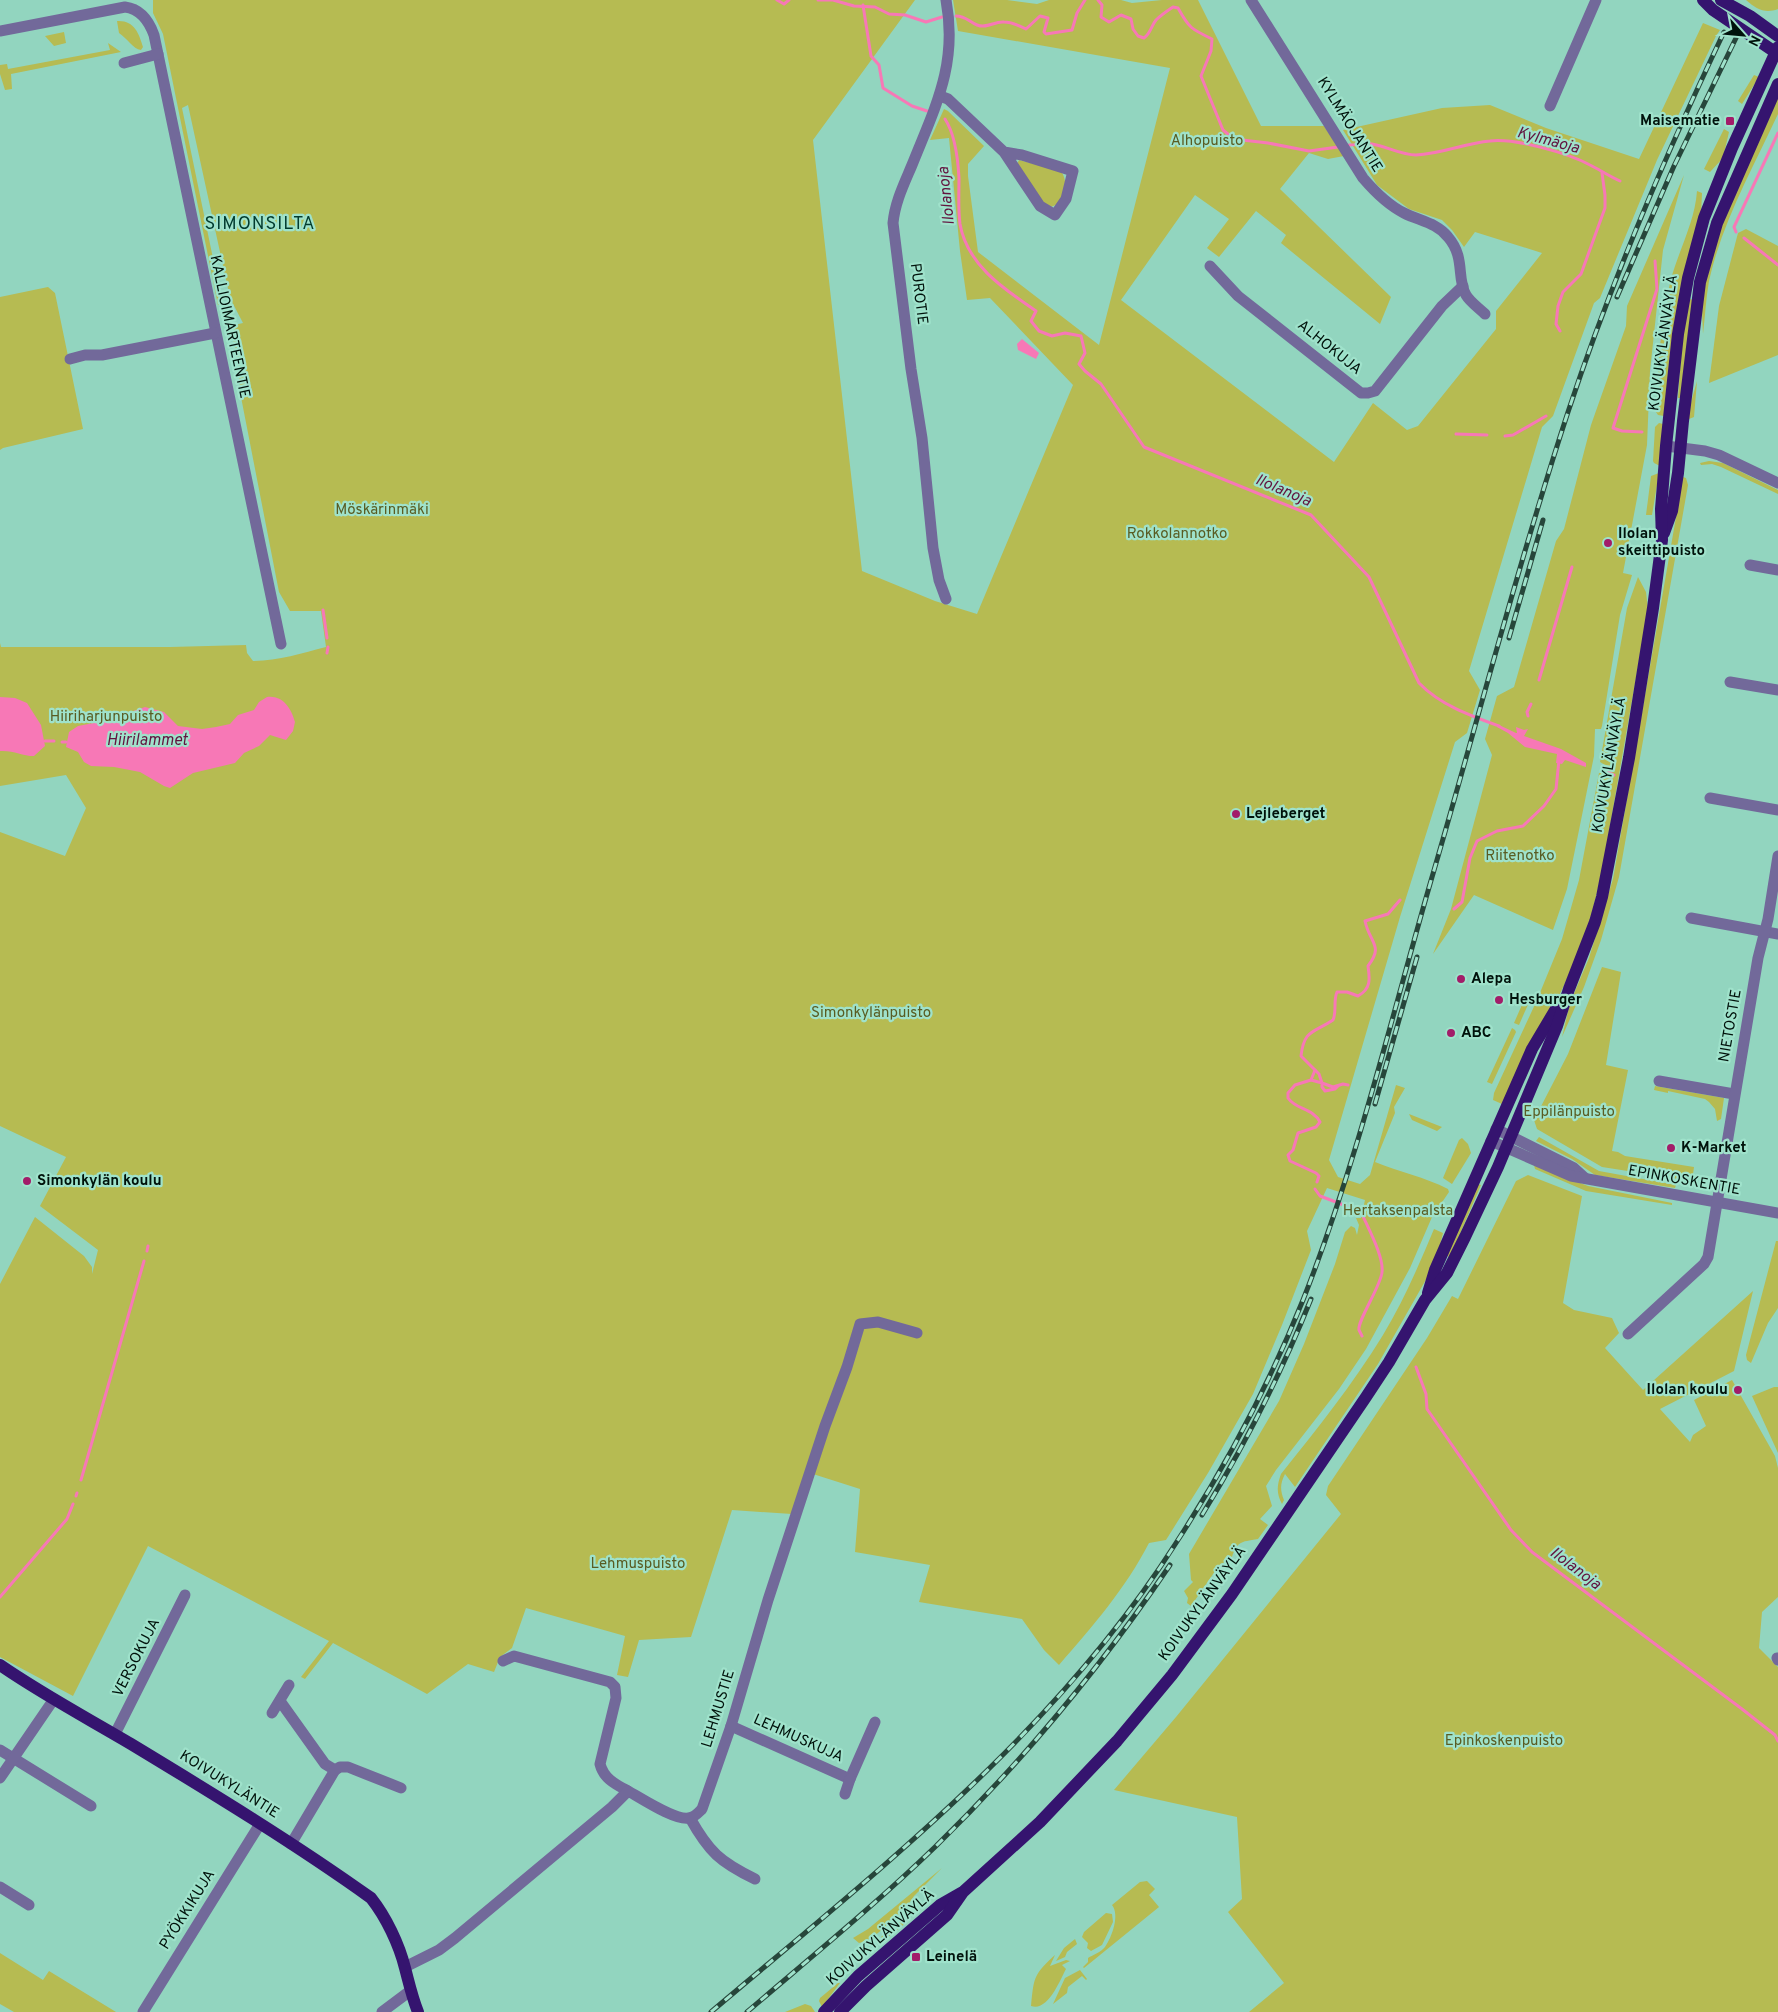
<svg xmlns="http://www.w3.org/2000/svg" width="1778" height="2012" font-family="Overpass,sans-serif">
<rect width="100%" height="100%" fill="#92d5bf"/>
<g fill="#b6bb52">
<path d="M 153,0 L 915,0 L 813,140 L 862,571 L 935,601 L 977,614 L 1073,385 L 990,298 L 967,300 L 960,251 L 949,138 L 930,140 L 944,109 L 948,111 L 984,146 L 968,164 L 968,176 L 978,252 L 1099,345 L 1170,68 L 958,31 L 953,0 L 1007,0 L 1037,4 L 1049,0 L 1121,0 L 1132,3 L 1162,0 L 1198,0 L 1261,126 L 1324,126 L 1344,156 L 1328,159 L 1309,153 L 1280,189 L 1391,297 L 1380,324 L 1281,243 L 1286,235 L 1256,211 L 1219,257 L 1207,248 L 1229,219 L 1195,195 L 1121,300 L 1334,462 L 1373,403 L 1407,430 L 1418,426 L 1496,329 L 1496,311 L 1542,253 L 1475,232 L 1464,247 L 1452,230 L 1442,220 L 1409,209 L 1377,185 L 1343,130 L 1442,108 L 1490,105 L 1546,128 L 1639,159 L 1703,23 L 1720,30 L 1716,36 L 1657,160 L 1600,298 L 1594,303 L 1553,416 L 1542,427 L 1469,671 L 1480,690 L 1467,733 L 1455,742 L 1400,917 L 1329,1160 L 1338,1177 L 1360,1184 L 1370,1175 L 1396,1085 L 1405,1088 L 1394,1107 L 1395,1113 L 1375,1162 C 1399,1172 1425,1177 1448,1189 L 1449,1192 L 1432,1217 L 1410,1268 L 1366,1349 L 1339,1389 L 1276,1470 L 1266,1486 L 1272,1506 L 1260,1519 L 1268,1525 L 1258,1539 C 1240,1542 1237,1541 1231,1560 L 1220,1564 L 1191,1606 L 1187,1603 L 1188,1598 L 1184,1591 L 1193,1582 L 1191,1580 L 1189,1554 L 1279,1401 L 1304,1344 L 1335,1264 L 1345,1232 L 1351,1226 L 1355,1228 L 1357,1235 L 1359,1225 L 1356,1218 L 1361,1218 L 1365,1200 L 1327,1188 L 1307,1231 L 1311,1250 L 1282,1325 L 1253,1394 L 1208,1473 L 1166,1540 L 1149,1543 C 1126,1588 1092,1627 1059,1665 L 1044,1650 L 1022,1619 L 919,1602 L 930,1565 L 855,1552 L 860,1489 L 813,1474 L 792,1514 L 732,1510 L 691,1637 L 639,1640 L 628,1677 L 617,1675 L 625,1636 L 526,1608 L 512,1648 L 500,1657 L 494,1672 L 468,1664 L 427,1694 L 333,1643 L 305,1679 L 301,1677 L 329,1641 L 148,1546 L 73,1696 L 0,1657 L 0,1284 L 35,1217 L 84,1256 L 92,1267 L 92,1274 L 98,1250 L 40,1206 L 66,1157 L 0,1126 L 0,832 L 65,856 L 86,808 L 66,775 L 0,786 L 0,643 L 1,647 L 170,647 L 246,645 L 247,653 L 253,661 C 278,661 302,653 326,647 L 321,611 L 290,611 L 279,592 L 241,397 L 236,352 L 230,326 L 243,323 L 230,298 L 188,105 L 182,108 L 222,302 L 221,305 L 218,305 L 163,34 L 153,13 Z"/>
<path d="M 1746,0 L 1778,0 L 1778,9 C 1765,14 1756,9 1746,0 Z"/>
<path d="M 117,21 C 134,20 139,33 143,47 L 141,50 C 133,49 127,38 119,33 Z"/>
<polygon points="64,32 66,43 54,46 45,36"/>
<polygon points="108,43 121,52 11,74 12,89 5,90 0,74 0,65 7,64 8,69 110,50"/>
<polygon points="1754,75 1759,77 1742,104 1738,101"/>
<path d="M 1778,94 L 1778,114 C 1753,168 1722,222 1709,281 C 1706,298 1705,317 1703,334 L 1702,311 L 1703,294 L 1715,238 Z"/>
<polygon points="1724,129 1729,132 1723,158 1710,172 1704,169"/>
<path d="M 1019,160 L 1061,171 C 1069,184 1064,191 1058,204 L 1051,207 L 1044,204 L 1017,164 Z"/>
<polygon points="1684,175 1663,250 1650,371 1647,445 1623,573 1632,575 1620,615 1602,726 1601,729 1595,729 1594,756 1578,835 1567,889 1553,930 1474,895 1433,954 1451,909 1492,755 1485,739 1497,696 1514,687 1556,541 1564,529 1591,425 1626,326 1627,306"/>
<path d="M 1697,191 L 1702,193 L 1701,215 L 1664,416 L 1658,415 L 1656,412 C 1658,368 1660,322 1671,279 C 1679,250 1695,221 1697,191 Z"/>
<polygon points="1746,229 1778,246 1778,355 1709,383 1719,306 1738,233"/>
<polygon points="48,287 55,293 83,429 3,448 0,450 0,297"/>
<polygon points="1689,299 1694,300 1682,398 1678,398 1682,341"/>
<polygon points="1697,381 1694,417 1689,419 1688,413"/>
<polygon points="1659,423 1663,424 1660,466 1654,463 1653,461 1655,427"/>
<polygon points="1709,461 1723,463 1778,490 1778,494 1721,467 1712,464 1701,465 1700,463"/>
<polygon points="1659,473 1652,515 1646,515 1651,476"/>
<polygon points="1683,477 1686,478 1688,485 1619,877 1601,940 1584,987 1562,1037 1570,1003 1589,958 1613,879"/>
<path d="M 1638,577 L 1646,592 L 1648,609 L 1603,866 C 1598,887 1594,908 1587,929 C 1567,989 1531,1047 1502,1104 L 1493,1100 L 1494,1093 L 1537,1000 L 1562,939 L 1579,880 L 1599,773 L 1606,773 L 1608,770 L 1605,765 L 1600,762 L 1627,608 Z"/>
<polygon points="1602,967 1621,972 1606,1065 1628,1070 1612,1151 1618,1152 1625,1156 1694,1167 1692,1181 1602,1167 1537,1129 1534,1120 1568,1054"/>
<polygon points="1525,998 1530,1000 1519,1025 1514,1023"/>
<polygon points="1512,1028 1515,1030 1516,1032 1492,1084 1487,1082"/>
<polygon points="1655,1086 1724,1098 1721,1119 1717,1121 1715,1109 1709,1102 1705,1099 1668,1091 1668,1093 1654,1090"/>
<polygon points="1409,1114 1442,1127 1437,1131 1412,1120"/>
<polygon points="1539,1137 1599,1171 1676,1185 1675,1188 1595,1175 1572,1159 1536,1141"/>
<polygon points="1462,1138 1468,1144 1471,1153 1452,1184 1443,1178 1459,1140"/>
<polygon points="1534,1165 1588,1186 1672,1203 1672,1205 1586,1191 1535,1169"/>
<polygon points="1528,1175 1582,1196 1563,1303 1574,1310 1612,1318 1619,1333 1605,1348 1643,1390 1753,1291 1734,1371 1660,1409 1690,1442 1693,1435 1706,1426 1694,1400 1732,1380 1775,1456 1778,1468 1778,1597 1762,1612 1759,1648 1778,1667 1778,2012 1249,2012 1284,1983 1228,1912 1242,1899 1237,1817 1114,1790 1176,1717 1341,1514 1326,1495 1328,1486 1427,1338 1452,1296 1458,1299 1516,1181"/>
<polygon points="1478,1184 1481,1185 1450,1257 1447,1256"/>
<path d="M 1434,1229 L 1443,1233 L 1438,1253 L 1428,1276 L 1378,1364 L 1295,1487 L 1285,1474 C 1280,1484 1280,1490 1284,1500 L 1282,1504 C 1276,1493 1277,1485 1281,1474 C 1317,1429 1353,1384 1383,1335 C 1403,1302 1419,1265 1434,1229 Z"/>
<polygon points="1776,1241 1778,1241 1778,1308 1768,1323 1751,1363 1747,1360 1746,1355"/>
<polygon points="1774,1387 1778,1387 1778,1453 1752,1396"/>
<polygon points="942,1868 914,1896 904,1911 872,1938 867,1941 859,1943 853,1938 868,1929"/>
<path d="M 1147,1881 L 1155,1889 L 1149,1895 L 1159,1907 L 1084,1968 L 1083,1967 L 1088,1962 L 1088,1958 C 1093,1955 1101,1952 1105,1947 C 1112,1937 1120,1915 1112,1905 L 1140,1882 Z"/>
<polygon points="1106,1913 1112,1914 1113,1922 1102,1945 1091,1951 1087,1948 1088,1943 1082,1937 1084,1932"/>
<polygon points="904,1918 907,1922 884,1940 881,1937"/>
<polygon points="1075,1939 1077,1944 1067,1952 1065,1957 1056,1961 1064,1948"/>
<polygon points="0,1953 43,1980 49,1971 116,2012 14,2012 0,2004"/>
<path d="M 1055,1955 L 1050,1966 L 1066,1960 L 1070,1961 L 1062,1965 L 1066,1969 C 1060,1980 1048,2012 1031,2006 C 1034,1978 1033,1975 1055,1955 Z"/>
<polygon points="1080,1970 1087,1979 1086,1980 1082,1976 1068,1987 1067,1993 1053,2004 1065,1978"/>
<polygon points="838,1983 840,1983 822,2007 819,2001 820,1998"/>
<polygon points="805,2004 811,2006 815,2012 785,2012"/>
</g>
<g fill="#f778b6">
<polygon points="1022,339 1039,353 1036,359 1018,350 1017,344"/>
<path d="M 0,697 L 15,698 L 27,703 L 41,725 L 45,746 L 34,756 C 22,756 13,750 0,751 Z"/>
<path d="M 267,697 C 282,695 291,707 295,722 L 293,731 L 286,740 L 270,735 L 259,746 L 244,753 L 235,763 L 193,773 L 170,788 L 164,786 L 140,772 L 114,767 L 91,766 L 84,762 L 78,752 L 66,747 L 69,732 L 78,726 L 104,721 L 145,707 L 164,712 L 178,726 L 202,729 L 216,727 L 230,724 L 238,715 L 254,710 L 259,702 Z"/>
<polygon points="1497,724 1516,733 1517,733 1516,727 1524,730 1528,729 1524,736 1561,749 1586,763 1586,767 1565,760 1562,764 1556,763 1557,754 1525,747 1508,733 1497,727"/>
</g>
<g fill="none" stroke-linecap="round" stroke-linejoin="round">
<g stroke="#f778b6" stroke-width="3">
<polyline points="777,0 784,4 789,0"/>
<polyline points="818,0 833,0 854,6 875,7 889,14 905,15 926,22 942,17"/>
<path d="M 1098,0 L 1102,5 L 1101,17 L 1109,22 L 1121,15 L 1131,19 L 1133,29 L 1138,36 L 1144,38 C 1151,33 1151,26 1156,20 C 1161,15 1167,11 1173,7 L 1178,8 C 1189,28 1191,29 1212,39 L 1211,51 L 1201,76 L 1223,130 L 1234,139 L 1268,143 L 1309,151 L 1338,147"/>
<polyline points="863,5 871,56 879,65 883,88 912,106 927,111"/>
<path d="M 956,16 C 966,16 969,22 977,25 C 988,29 994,21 1004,22 C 1011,22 1020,26 1026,29 L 1040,16 L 1048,18 L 1044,32 L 1046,34 L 1072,30 L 1077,13 L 1085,0"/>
<path d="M 945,119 C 955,134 958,160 959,178 C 959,193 958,209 960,224 C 967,265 1004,289 1036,311 L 1031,321 L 1039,331 L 1052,336 L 1065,333 L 1081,336 L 1085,353 L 1079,364 L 1085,371 L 1101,384 L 1144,447 L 1311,515 L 1369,577 L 1419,683 C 1440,705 1471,716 1499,726"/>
<path d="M 1349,145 C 1356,145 1365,143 1372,144 C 1386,146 1401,155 1416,155 C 1442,154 1465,143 1490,141 C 1515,138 1568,153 1590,165 C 1600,170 1609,176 1620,181"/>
<polyline points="1736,232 1734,227 1778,133"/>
<polyline points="1744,238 1778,265"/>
<polyline points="1560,331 1556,324 1558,306 1563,292 1581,274 1605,208 1605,195 1602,173"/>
<polyline points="1642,432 1622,431 1613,428 1657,289 1655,261"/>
<polyline points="1456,434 1487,435"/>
<polyline points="1505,436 1513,435 1546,416"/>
<polyline points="323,610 327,638"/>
<polyline points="327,653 328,647"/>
<polyline points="1539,680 1572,567"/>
<polyline points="1528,716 1527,712 1531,704"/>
<polyline points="45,741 54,741"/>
<polyline points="62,742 66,742"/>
<polyline points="1606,771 1614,775"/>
<polyline points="1454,909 1462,902 1470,858 1477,841 1497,831 1523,826 1544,806 1556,789 1559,760"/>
<polyline points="1315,1070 1319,1074 1322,1083 1333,1087 1343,1084 1348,1085"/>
<polyline points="1311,1080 1322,1083 1322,1087 1325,1091 1335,1089 1338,1086"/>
<path d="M 1317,1182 L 1319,1176 L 1316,1173 L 1290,1161 L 1288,1155 L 1293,1150 L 1298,1133 L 1316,1127 L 1320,1122 C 1313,1108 1296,1110 1288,1098 L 1288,1093 L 1295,1085 L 1311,1080 L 1315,1070 L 1301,1056 C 1304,1029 1314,1033 1333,1020 C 1337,1011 1333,1001 1337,992 L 1347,992 L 1358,996 C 1371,989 1370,979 1368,966 C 1384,945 1370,944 1365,921 L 1388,914 L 1400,900"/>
<path d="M 1315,1189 L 1320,1196 L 1357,1210 L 1362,1214 C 1368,1228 1384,1257 1382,1272 C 1381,1286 1357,1321 1359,1330 C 1359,1330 1362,1336 1362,1336"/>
<polyline points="147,1251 148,1246"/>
<polyline points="1416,1367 1426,1394 1427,1409 1511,1530 1532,1552 1742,1709 1775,1735 1778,1741"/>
<polyline points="81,1480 144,1261"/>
<polyline points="76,1496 77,1493"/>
<polyline points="0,1597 67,1519 73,1504"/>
</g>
<g stroke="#72699a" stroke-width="11">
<path d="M 1251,0 L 1363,178 C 1375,192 1388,205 1404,213 C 1420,221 1437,223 1448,237 C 1466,258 1456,278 1466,295 C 1470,302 1479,308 1485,314"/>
<path d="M 0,31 L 125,7 C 141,9 149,21 154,35 L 281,644"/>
<polyline points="124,63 158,54"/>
<polyline points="940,96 948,99 1004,152 1040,206 1055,215 1066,199 1073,171 1022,155 1004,152"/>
<polyline points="1550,106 1596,0"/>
<polyline points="1210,266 1238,296 1361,393 1368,393 1375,391 1442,306 1463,286"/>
<polyline points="70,359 85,355 102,355 215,333"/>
<polyline points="1666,446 1705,451 1719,455 1778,483"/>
<polyline points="1750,565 1778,570"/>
<path d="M 946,599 L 939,580 L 933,548 L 922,438 L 911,369 L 893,223 C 895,202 904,184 912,165 C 935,107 958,65 946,0"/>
<polyline points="1730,682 1778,690"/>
<polyline points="1710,798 1778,810"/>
<polyline points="1691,918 1778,934"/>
<polyline points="1659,1081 1734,1094"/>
<polyline points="1496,1129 1574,1168 1585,1178"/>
<polyline points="1491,1141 1571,1176 1778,1213"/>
<polyline points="1628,1334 1704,1264 1708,1257 1758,958 1768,919 1778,856"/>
<polyline points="1777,1658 1778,1660"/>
<path d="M 503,1661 L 514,1656 L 610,1682 L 615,1687 L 616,1698 L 600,1764 C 604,1779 615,1784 628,1791"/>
<polyline points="280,1701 325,1764 335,1770 291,1844"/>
<polyline points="272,1713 289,1685"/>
<polyline points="731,1726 850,1779 875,1722"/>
<polyline points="115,1734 185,1595"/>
<polyline points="0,1750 91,1806"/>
<polyline points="335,1770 340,1767 348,1767 401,1788"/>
<polyline points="0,1778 54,1699"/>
<polyline points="845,1794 850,1779"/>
<path d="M 690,1818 C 709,1852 720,1862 755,1879"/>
<polyline points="0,1887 29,1905"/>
<path d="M 405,1967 L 439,1950 L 455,1938 L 612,1807 L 628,1791 C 641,1798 675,1821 689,1818 C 695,1817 698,1813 702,1809 L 731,1726 L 768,1600 L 825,1426 L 847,1367 L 860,1324 L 878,1322 L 917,1333"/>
<polyline points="143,2012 260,1824"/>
<polyline points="382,2012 410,1991"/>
</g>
<g stroke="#35146f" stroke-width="12">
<polyline points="1703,0 1713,10 1778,54"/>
<polyline points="1721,0 1750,16 1778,36"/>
<polyline points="1664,533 1672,511 1678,473 1683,421 1700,282 1717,223 1778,84"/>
<polyline points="1428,1293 1435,1270 1532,1049 1560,1002"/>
<path d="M 0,1665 C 42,1694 87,1718 131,1744 C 212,1793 294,1843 371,1898 C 386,1917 399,1944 405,1968 C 409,1983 412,1997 418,2012"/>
<polyline points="824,2012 858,1976 940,1905 961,1893"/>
<polyline points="840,2012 866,1986 947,1915 963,1892 1040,1822 1117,1741 1172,1675 1232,1594 1366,1397 1389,1362 1425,1300 1447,1273 1465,1237 1498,1167 1557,1026 1569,989 1595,922 1602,897 1629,758 1653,608 1662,540 1661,509 1666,446 1678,334 1688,278 1704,218 1732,148 1778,47"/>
</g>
<g stroke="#27463b" stroke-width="5">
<g id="rail">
<polyline points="1617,297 1674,166 1736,38"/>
<polyline points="1509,638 1543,520"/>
<polyline points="1375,1104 1417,957"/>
<path d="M 1202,1515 C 1245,1445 1281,1374 1311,1299"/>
<path d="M 711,2012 C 881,1868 1055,1733 1176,1543 C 1226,1466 1269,1385 1303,1300 C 1356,1166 1390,1023 1430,884 C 1476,727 1517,568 1568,412 C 1611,282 1665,156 1724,32"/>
<path d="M 747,2012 C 810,1958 875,1905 935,1847 C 1022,1762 1101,1667 1170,1565"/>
</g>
</g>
<use href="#rail" stroke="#9fe2cb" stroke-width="3" stroke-dasharray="9" stroke-linecap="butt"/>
</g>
<g fill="#a21c69" stroke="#9fe2cb" stroke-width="2">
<rect x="1725" y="116" width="10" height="10" rx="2.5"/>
<circle cx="1608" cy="543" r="5"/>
<circle cx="1236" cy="814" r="5"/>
<circle cx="1461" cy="979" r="5"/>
<circle cx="1499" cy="1000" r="5"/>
<circle cx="1451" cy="1033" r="5"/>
<circle cx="1671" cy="1148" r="5"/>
<circle cx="27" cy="1181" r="5"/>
<circle cx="1738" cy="1390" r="5"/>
<rect x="911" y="1952" width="10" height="10" rx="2.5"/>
</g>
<g text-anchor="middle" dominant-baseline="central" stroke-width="4.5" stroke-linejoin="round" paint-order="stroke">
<g font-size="15" font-weight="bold" fill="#00120b" stroke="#9fe2cb" text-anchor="start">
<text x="1720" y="121" text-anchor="end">Maisematie</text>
<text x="1618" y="534">Ilolan<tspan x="1618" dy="17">skeittipuisto</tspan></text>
<text x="1246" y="814">Lejleberget</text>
<text x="1471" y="979">Alepa</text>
<text x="1509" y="1000">Hesburger</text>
<text x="1461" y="1033">ABC</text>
<text x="1681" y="1148">K-Market</text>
<text x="37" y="1181">Simonkylän koulu</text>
<text x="1728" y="1390" text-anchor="end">Ilolan koulu</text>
<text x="926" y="1957">Leinelä</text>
</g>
<g font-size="15" fill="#00120b" stroke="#9fe2cb">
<text transform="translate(1349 125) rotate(58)">KYLMÄOJANTIE</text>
<text transform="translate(918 294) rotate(83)">PUROTIE</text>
<text transform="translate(229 327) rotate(78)">KALLIOIMARTEENTIE</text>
<text transform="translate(1664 343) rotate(-82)">KOIVUKYLÄNVÄYLÄ</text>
<text transform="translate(1329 348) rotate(39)">ALHOKUJA</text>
<text transform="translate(1610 765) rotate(-80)">KOIVUKYLÄNVÄYLÄ</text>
<text transform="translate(1731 1026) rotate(-80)">NIETOSTIE</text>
<text transform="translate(1684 1181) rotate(10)">EPINKOSKENTIE</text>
<text transform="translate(1203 1604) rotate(-54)">KOIVUKYLÄNVÄYLÄ</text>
<text transform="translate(137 1658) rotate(-63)">VERSOKUJA</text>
<text transform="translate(719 1709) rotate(-73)">LEHMUSTIE</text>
<text transform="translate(798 1739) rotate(24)">LEHMUSKUJA</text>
<text transform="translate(229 1785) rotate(32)">KOIVUKYLÄNTIE</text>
<text transform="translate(188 1910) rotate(-58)">PYÖKKIKUJA</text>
<text transform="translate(881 1938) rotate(-41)">KOIVUKYLÄNVÄYLÄ</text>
</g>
<g font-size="15" fill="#595c22" stroke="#9fe2cb">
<text x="1207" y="141">Alhopuisto</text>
<text x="382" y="510">Möskärinmäki</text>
<text x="1177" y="534">Rokkolannotko</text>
<text x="106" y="717">Hiiriharjunpuisto</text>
<text x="1520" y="856">Riitenotko</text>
<text x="871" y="1013">Simonkylänpuisto</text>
<text x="1569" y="1112">Eppilänpuisto</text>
<text x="1398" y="1211">Hertaksenpalsta</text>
<text x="638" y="1564">Lehmuspuisto</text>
<text x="1504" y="1741">Epinkoskenpuisto</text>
</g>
<g font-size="16" font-style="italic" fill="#62143f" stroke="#9fe2cb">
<text transform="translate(1548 141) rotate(15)">Kylmäoja</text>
<text transform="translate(947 196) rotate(-96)">Ilolanoja</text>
<text transform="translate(1283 491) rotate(23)">Ilolanoja</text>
<text x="147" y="741">Hiirilammet</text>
<text transform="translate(1575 1569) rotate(37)">Ilolanoja</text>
</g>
<g font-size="18" letter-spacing="1" fill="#023b2e" stroke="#9fe2cb">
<text x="260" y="224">SIMONSILTA</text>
</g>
</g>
<g transform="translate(1743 35) rotate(117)" stroke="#9fe2cb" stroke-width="4" paint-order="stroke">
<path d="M0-4L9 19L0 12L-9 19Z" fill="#00120b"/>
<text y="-8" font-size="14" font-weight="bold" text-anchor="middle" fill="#00120b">N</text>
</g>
</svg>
